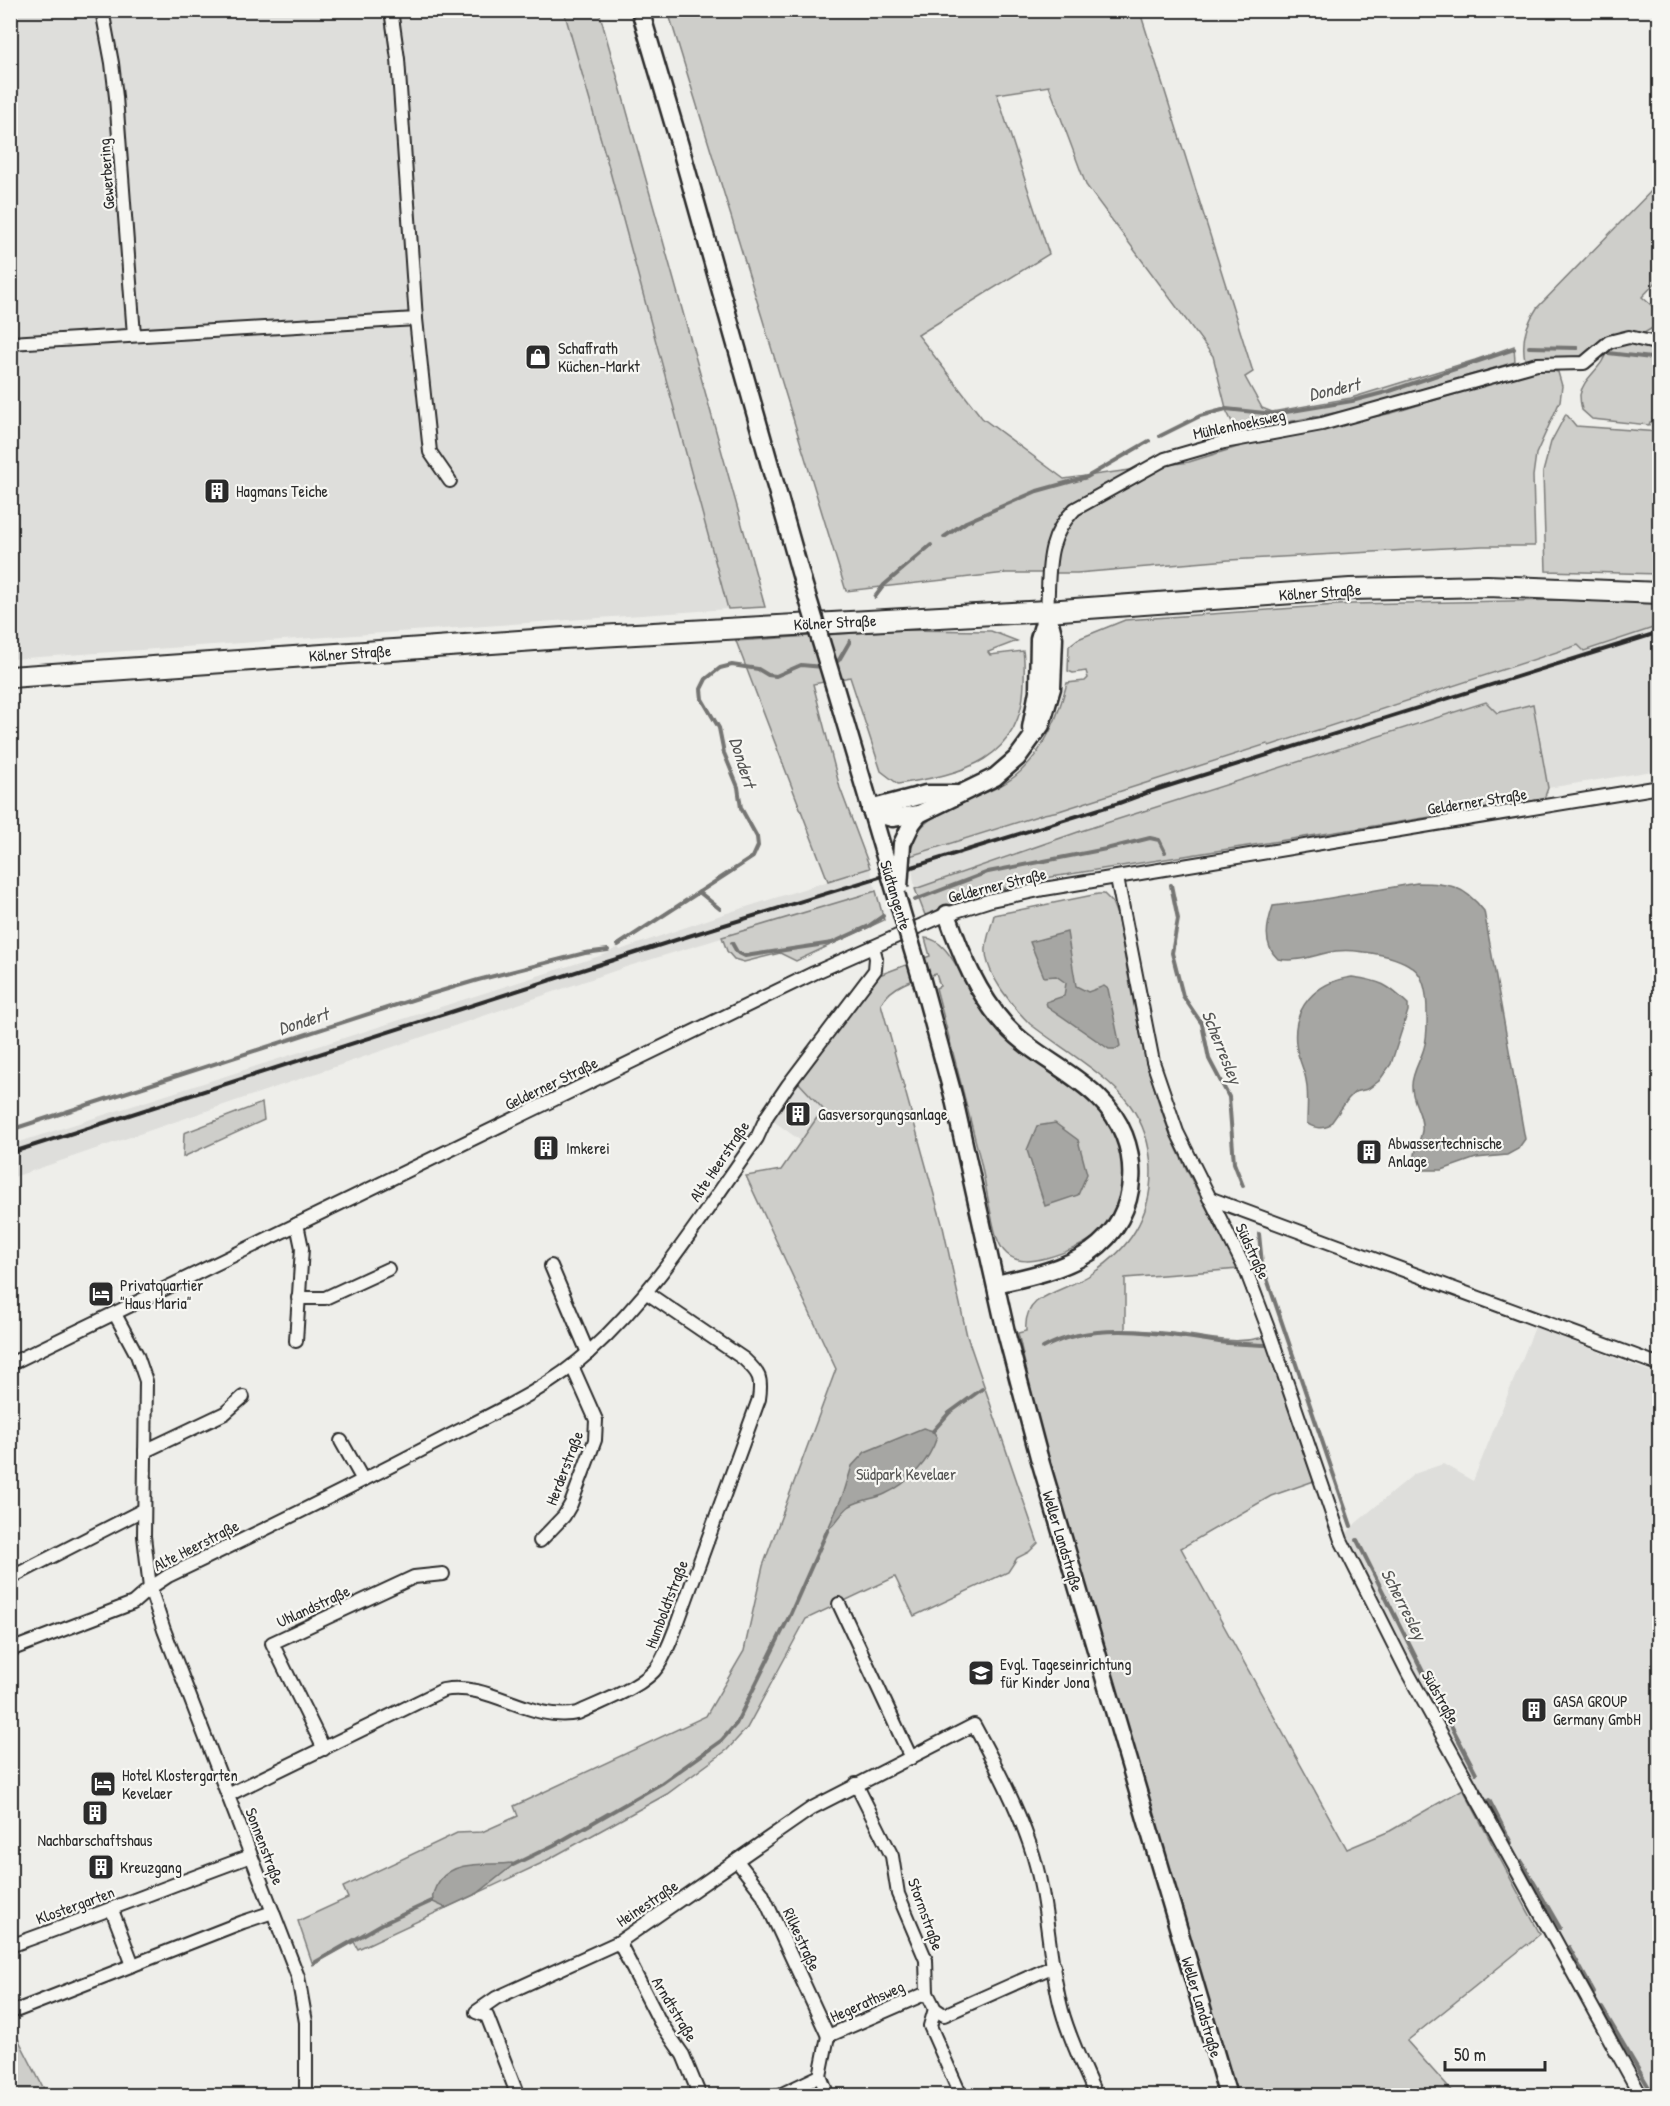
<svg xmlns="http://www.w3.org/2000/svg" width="1670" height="2106" font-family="'Patrick Hand',sans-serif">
<rect width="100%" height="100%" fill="#eeeeea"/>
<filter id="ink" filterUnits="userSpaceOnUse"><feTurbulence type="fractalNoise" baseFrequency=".0167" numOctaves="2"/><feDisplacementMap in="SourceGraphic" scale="12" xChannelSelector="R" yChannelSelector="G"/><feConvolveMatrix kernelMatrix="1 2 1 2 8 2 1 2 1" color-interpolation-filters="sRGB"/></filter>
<g filter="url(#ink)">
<g fill="#dededb">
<polygon points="11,11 564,11 608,164 728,609 11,659"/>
<polygon points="1659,626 1659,770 1548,788 1533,705 1497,713 1486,702 1081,831 915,889 910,856 1044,814 1059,811 1268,744 1270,746 1578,645 1584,651"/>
<polygon points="870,868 876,891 626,967 11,1178 10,1145 606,954 618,947 620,950 724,914"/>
<polygon points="798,1082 823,1109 801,1141 772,1120"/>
<polygon points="1535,1327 1659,1375 1659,2095 1651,2095 1628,2073 1341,1540 1356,1523 1414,1474 1443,1464 1473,1481"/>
</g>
<g fill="#cececa" stroke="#7c7c7a" stroke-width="1.5">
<polygon points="564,11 599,11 765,607 728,609 608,164"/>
<polygon points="668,11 1146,11 1141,15 1253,372 1245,377 1262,408 1272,412 1351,398 1475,360 1514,346 1515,362 1354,409 1237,432 1227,412 1213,356 1086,185 1049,86 997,94 1049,254 918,335 982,418 1064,479 1189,462 1244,445 1392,413 1528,372 1546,369 1558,372 1562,386 1560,401 1536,454 1533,476 1535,546 1482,546 1229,560 1077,573 1006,573 846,591"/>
<path d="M 1659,183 L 1659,279 L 1642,297 L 1659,312 L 1659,324 L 1641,335 L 1583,356 L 1525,360 C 1521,340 1526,324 1537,308 Z"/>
<path d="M 1620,342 L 1639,342 L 1659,348 L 1659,422 L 1650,422 L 1649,425 L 1592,419 L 1582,410 C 1581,406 1580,399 1580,395 C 1583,377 1604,368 1607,349 Z"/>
<polygon points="1566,414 1576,426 1659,432 1659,574 1546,571 1543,472 1551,442"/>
<path d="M 1558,600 L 1659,603 L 1659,626 L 1584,651 L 1578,645 L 1269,746 L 1267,744 L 1059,811 L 1044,814 L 910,856 C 912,845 917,830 926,823 C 952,799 993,797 1020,772 C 1046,748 1058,717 1067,683 L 1085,681 L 1088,678 L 1086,671 L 1073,673 L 1068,671 L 1069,646 L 1078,639 L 1125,620 L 1352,604 Z"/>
<path d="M 898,630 L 991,631 L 1017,641 L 988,652 L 990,655 L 1023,651 C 1025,662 1024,673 1024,683 C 1022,761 962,774 898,784 L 881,771 L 850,677 L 813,684 L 840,788 L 870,868 L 828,881 L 736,641 Z"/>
<polygon points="1486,702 1497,713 1533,704 1548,788 1544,799 1039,879 974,896 925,915 915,889 1081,831"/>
<polygon points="876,891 884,920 796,961 780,953 744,962 734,959 727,951 722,937"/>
<path d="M 1098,894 L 1104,894 L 1112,902 L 1117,915 C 1130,984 1141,1054 1165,1121 C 1185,1172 1213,1220 1239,1269 L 1125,1278 L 1125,1330 C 1143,1330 1163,1332 1181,1334 C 1213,1338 1233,1345 1265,1337 L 1314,1481 L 1271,1496 L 1181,1548 L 1347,1849 L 1390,1831 L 1463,1789 L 1540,1934 L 1407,2041 L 1455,2095 L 1236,2095 L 1068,1530 L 1038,1422 L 1018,1333 L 1026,1331 C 1025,1320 1027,1310 1036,1302 C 1053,1290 1076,1285 1093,1273 C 1109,1262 1125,1248 1135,1231 C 1158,1193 1156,1141 1130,1105 C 1108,1075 1061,1048 1030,1024 C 1014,1008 987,976 986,952 C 985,940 992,926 994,915 Z"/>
<path d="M 925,938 C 949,938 963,985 980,1000 C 1007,1026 1035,1052 1063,1077 C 1082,1094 1105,1108 1115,1132 C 1128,1163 1127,1210 1099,1233 C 1085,1245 1064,1253 1046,1258 C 1034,1261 1018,1264 1007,1254 C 1002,1250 998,1241 996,1235 C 989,1210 986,1184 980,1159 C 966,1102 951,1045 936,988 L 940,986 L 936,974 C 915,979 892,984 881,1004 L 943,1227 L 967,1336 L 1038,1543 L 1029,1552 L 1017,1558 L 1008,1572 L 914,1616 L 895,1577 L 806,1619 L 747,1728 L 727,1750 L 667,1794 L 540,1864 L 358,1949 L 354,1942 L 313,1965 L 298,1921 L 348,1898 L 343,1887 L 457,1833 L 482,1832 L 518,1816 L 514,1806 L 706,1716 L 744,1651 L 763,1566 L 836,1369 L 746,1176 L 781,1170 L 823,1109 L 798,1082 L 879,969 L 882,974 L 930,956 Z"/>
<polygon points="262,1103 264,1120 183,1157 184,1133"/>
<polygon points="10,2023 47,2095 11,2095"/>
</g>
<g fill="#a6a6a3" stroke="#757573" stroke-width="1.5">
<path d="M 1417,883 C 1448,883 1464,885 1484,911 L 1525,1139 L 1518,1149 L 1507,1155 L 1476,1158 L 1442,1170 L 1417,1170 C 1411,1152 1419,1147 1422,1131 C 1424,1115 1412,1103 1412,1087 C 1411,1074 1421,1060 1424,1048 C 1428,1036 1427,1024 1427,1012 C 1427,976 1418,963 1382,955 C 1368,952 1351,949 1336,951 C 1316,954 1299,963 1278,959 C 1262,944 1267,924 1273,906 L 1313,901 Z"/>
<polygon points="1067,932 1076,986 1088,992 1104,986 1108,989 1120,1046 1116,1049 1109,1049 1047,1006 1046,1002 1064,996 1066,983 1056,976 1044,977 1030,942"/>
<path d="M 1352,977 C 1381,981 1387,984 1408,1004 L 1408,1011 L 1391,1064 L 1379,1081 L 1368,1089 L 1355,1092 L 1348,1099 L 1329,1126 C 1322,1129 1312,1128 1307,1123 C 1307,1109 1309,1094 1306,1080 C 1304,1068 1297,1057 1296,1044 C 1292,1007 1316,982 1352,977 Z"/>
<polygon points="1055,1123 1078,1140 1087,1174 1078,1195 1045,1206 1027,1150 1037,1126"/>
<path d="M 923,1428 L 933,1431 L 937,1437 C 929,1462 909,1483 885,1494 C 874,1499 860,1500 850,1506 C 841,1512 836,1525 828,1529 L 844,1492 L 852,1466 L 865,1452 Z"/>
<path d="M 512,1863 L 513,1865 L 478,1893 L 446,1908 L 433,1902 C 431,1894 435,1887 440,1880 C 457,1859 487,1866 512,1863 Z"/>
</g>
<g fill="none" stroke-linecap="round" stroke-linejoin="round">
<g stroke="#757573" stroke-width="4">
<polyline points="1529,347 1577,348"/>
<polyline points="1608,353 1660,359"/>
<polyline points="1160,436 1200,416 1226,409 1274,414 1352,401 1390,391 1514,349"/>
<polyline points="944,537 966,522 1037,491 1087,477 1149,441"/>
<polyline points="875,597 884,585 931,545"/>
<polyline points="833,664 839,660 850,641"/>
<polyline points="1171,885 1178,919 1172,953 1183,996 1202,1024 1209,1059 1229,1097 1234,1163 1243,1186"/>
<polyline points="699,892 720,909"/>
<polyline points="915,900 988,872 1106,849 1150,838 1159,840 1165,852"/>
<polyline points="732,943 737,952 745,956 832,943 869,926 883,916"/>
<polyline points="618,945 753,857 758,846 757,837 741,808 738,787 724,753 719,728 702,699 701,689 706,679 720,668 732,665 758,669 768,675 776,676 801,665 823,667"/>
<polyline points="10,1130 424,996 478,980 585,953 608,950"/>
<polyline points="1259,1234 1262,1264 1351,1526"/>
<path d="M 1043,1348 C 1094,1319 1165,1334 1219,1342 C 1235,1344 1250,1344 1265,1345"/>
<polyline points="933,1431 949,1413 982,1389"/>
<polyline points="1357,1540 1427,1680"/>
<polyline points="1443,1710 1476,1773"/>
<polyline points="1489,1800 1511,1843"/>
<polyline points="1522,1862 1560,1928"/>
<polyline points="513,1865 554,1845 662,1783 721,1741 736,1724 790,1615 828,1529"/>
<polyline points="1569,1947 1594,1993"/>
<polyline points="314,1963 382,1924 432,1901"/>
<polyline points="1602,2008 1654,2096"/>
</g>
<g stroke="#2b2b2b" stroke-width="16">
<g id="minor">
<polyline points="102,10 112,63 116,97 134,335"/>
<polyline points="416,319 430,452 450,481"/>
<polyline points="10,343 416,319 398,59 391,10"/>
<path d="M 1047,611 C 1050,571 1044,540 1075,509 L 1165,459 L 1224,442 L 1322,424 L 1537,364 L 1584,363 L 1609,342 L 1629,337 L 1660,344"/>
<polyline points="1117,878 1153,1062 1177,1132 1247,1273 1269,1331 1341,1540 1408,1673 1641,2096"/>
<polyline points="1209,1198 1660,1365"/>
<polyline points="551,1266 588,1353"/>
<polyline points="298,1298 325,1298 388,1269"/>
<polyline points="115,1314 137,1355 146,1381 144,1536 150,1588 164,1630 298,1977 306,2022 306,2096"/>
<polyline points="296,1341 302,1248 297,1224"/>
<polyline points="10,1364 814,973 947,914 991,900 1044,889 1660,787"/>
<polyline points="341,1441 363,1480"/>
<polyline points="145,1451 225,1413 243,1397"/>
<polyline points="540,1541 564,1516 571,1504 595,1440 596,1420 572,1366"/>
<polyline points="10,1578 143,1510"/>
<polyline points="839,1604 911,1758"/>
<path d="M 10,1650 L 133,1603 L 150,1588 L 168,1576 C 260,1532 351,1487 441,1440 C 491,1414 547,1390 589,1352 C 657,1291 704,1212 757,1138 L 767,1116 L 788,1085 L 875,970 L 876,958 L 873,947"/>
<polyline points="324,1749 272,1643 414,1577 443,1574"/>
<polyline points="856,1784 892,1856 898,1894 926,1960 927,1993"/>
<path d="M 228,1795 L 443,1690 C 490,1681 530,1723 578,1713 C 601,1702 644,1687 658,1666 C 666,1654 671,1640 676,1627 L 759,1399 C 762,1378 760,1374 744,1359 L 647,1293"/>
<polyline points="737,1861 762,1893 828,2036"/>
<polyline points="112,1910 133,1965"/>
<polyline points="619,1942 660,2022 683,2055 700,2096"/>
<path d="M 10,1946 C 92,1917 171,1885 251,1856"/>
<polyline points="935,2009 930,2026 961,2096"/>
<polyline points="18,2010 243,1922 273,1912"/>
<polyline points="820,2076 828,2096"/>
<path d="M 518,2096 L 487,2016 L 476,2012 L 496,1998 L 619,1942 L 812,1808 L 974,1725 C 995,1764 1016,1804 1030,1845 C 1049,1899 1047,1957 1062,2011 C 1070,2040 1084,2068 1096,2096"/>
<polyline points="778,2096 820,2076 828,2036 927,1993 935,2009 944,2015 1054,1966"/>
</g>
</g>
<g stroke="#2b2b2b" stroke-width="21">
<g id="secondary">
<polyline points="640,10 680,146 802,579"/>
<polyline points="835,688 883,850"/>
<polyline points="1031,728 1038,691 1039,639 1047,612"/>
<polyline points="870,809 885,816 892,818 919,814 995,777 1017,758 1041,725 1052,688 1054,638 1047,611"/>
<polyline points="870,809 926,794 956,794"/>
<polyline points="902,844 912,823 919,814"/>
<path d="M 947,914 C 961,954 977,994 1006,1026 C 1033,1055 1071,1070 1099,1098 C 1144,1141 1143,1216 1090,1252 C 1062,1270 1028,1277 996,1284"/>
<polyline points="922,981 953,1095 1006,1332 1039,1457 1228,2096"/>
</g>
</g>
<g stroke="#2b2b2b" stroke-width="24">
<polyline id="primary" points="10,677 563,638 1047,611 1350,589 1487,586 1660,593"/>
</g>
<use href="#minor" stroke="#f6f6f2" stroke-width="12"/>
<use href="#secondary" stroke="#f6f6f2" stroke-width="16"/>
<use href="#primary" stroke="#f6f6f2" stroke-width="20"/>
<polyline stroke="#2b2b2b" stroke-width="4" points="10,1153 679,939 1119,803 1149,792 1660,632"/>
<g stroke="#2b2b2b" stroke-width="21" stroke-linecap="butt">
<g id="secondary-bridge">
<polyline points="802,579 835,688"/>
<polyline points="883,850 922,981"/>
<polyline points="899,887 902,844"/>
</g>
</g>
<use href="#secondary-bridge" stroke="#f6f6f2" stroke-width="16"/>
</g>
</g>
<defs>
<g id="shop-square" transform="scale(1.35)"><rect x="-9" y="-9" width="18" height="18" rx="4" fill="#2b2b2b" stroke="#f6f6f2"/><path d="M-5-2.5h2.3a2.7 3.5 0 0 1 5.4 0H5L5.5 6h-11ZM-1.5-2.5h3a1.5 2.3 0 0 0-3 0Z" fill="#fff"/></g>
<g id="building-square" transform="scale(1.35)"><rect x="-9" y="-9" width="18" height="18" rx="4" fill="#2b2b2b" stroke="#f6f6f2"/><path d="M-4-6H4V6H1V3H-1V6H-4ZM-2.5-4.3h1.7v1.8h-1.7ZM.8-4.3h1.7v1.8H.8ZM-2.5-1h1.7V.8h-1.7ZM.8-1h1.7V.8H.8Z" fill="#fff"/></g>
<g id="hotel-square" transform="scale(1.35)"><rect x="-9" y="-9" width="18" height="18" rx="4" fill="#2b2b2b" stroke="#f6f6f2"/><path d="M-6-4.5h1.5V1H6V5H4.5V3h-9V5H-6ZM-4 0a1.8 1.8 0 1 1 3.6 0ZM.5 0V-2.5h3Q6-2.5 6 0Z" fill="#fff"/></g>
<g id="school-square" transform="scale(1.35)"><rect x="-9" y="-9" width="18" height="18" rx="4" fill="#2b2b2b" stroke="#f6f6f2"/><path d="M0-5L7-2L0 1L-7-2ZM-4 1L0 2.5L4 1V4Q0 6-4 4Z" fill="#fff"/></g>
</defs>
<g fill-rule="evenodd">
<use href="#shop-square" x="538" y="357"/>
<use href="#building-square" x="217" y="491"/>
<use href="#building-square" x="798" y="1114"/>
<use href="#building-square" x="546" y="1148"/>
<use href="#building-square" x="1369" y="1152"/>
<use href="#hotel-square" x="101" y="1294"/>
<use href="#school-square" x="981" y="1673"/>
<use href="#building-square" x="1534" y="1710"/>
<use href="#hotel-square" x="103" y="1784"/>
<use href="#building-square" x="95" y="1813"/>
<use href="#building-square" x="101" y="1867"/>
</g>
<g text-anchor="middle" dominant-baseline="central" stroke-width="4.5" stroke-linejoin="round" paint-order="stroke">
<g font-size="16" fill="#2b2b2b" stroke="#f6f6f2">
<text transform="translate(106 174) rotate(-94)">Gewerbering</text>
<text transform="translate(1239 424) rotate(-12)">Mühlenhoeksweg</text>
<text transform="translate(1320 592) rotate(-4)">Kölner Straße</text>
<text transform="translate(835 622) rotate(-3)">Kölner Straße</text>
<text transform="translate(350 653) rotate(-4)">Kölner Straße</text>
<text transform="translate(1477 801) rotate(-9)">Gelderner Straße</text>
<text transform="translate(997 885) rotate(-14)">Gelderner Straße</text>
<text transform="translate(896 895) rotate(73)">Südtangente</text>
<text transform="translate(551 1083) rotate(-26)">Gelderner Straße</text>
<text transform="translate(719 1161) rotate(-56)">Alte Heerstraße</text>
<text transform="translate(1253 1251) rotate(65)">Südstraße</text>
<text transform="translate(564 1468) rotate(-69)">Herderstraße</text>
<text transform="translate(1063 1541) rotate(73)">Weller Landstraße</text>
<text transform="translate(196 1545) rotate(-27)">Alte Heerstraße</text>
<text transform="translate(666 1604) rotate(-69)">Humboldtstraße</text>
<text transform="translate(313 1606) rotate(-25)">Uhlandstraße</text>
<text transform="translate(1441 1697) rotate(60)">Südstraße</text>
<text transform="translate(265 1846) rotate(69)">Sonnenstraße</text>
<text transform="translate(647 1903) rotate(-34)">Heinestraße</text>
<text transform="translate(75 1905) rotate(-20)">Klostergarten</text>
<text transform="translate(926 1914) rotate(70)">Stormstraße</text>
<text transform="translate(802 1939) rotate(65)">Rilkestraße</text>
<text transform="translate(867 2001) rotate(-24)">Hegerathsweg</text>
<text transform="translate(1202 2007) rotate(73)">Weller Landstraße</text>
<text transform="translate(675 2009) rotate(59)">Arndtstraße</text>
</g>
<g font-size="16" fill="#2b2b2b" stroke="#f6f6f2" text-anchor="start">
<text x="558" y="348">Schaffrath<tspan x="558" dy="18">Küchen-Markt</tspan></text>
<text x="236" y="491">Hagmans Teiche</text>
<text x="818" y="1114">Gasversorgungsanlage</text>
<text x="1388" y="1143">Abwassertechnische<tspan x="1388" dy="18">Anlage</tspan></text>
<text x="566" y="1148">Imkerei</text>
<text x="120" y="1285">Privatquartier<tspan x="120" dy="18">"Haus Maria"</tspan></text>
<text x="1000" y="1664">Evgl. Tageseinrichtung<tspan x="1000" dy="18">für Kinder Jona</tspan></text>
<text x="1553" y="1701">GASA GROUP<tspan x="1553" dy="18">Germany GmbH</tspan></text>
<text x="122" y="1775">Hotel Klostergarten<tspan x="122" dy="18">Kevelaer</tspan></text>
<text x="95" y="1840" text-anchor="middle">Nachbarschaftshaus</text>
<text x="120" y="1867">Kreuzgang</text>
</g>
<g font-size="16" fill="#545453" stroke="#f6f6f2">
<text x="906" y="1474">Südpark Kevelaer</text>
</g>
<g font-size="18" font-style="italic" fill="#565655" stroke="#f6f6f2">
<text transform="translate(1334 389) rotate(-12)">Dondert</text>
<text transform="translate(743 762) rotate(73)">Dondert</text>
<text transform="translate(303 1021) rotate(-18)">Dondert</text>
<text transform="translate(1222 1047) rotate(68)">Scherresley</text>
<text transform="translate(1404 1604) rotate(63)">Scherresley</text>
</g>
</g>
<rect width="1670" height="2106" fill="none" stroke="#f6f6f2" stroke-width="36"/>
<rect x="18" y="18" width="1634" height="2070" fill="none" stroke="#2b2b2b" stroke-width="2" filter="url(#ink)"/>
<path d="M1445 2061v9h100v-9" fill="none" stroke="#2b2b2b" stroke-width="3"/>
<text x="1454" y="2061" font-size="18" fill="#2b2b2b" stroke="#f6f6f2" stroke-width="4.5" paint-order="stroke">50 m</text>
</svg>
